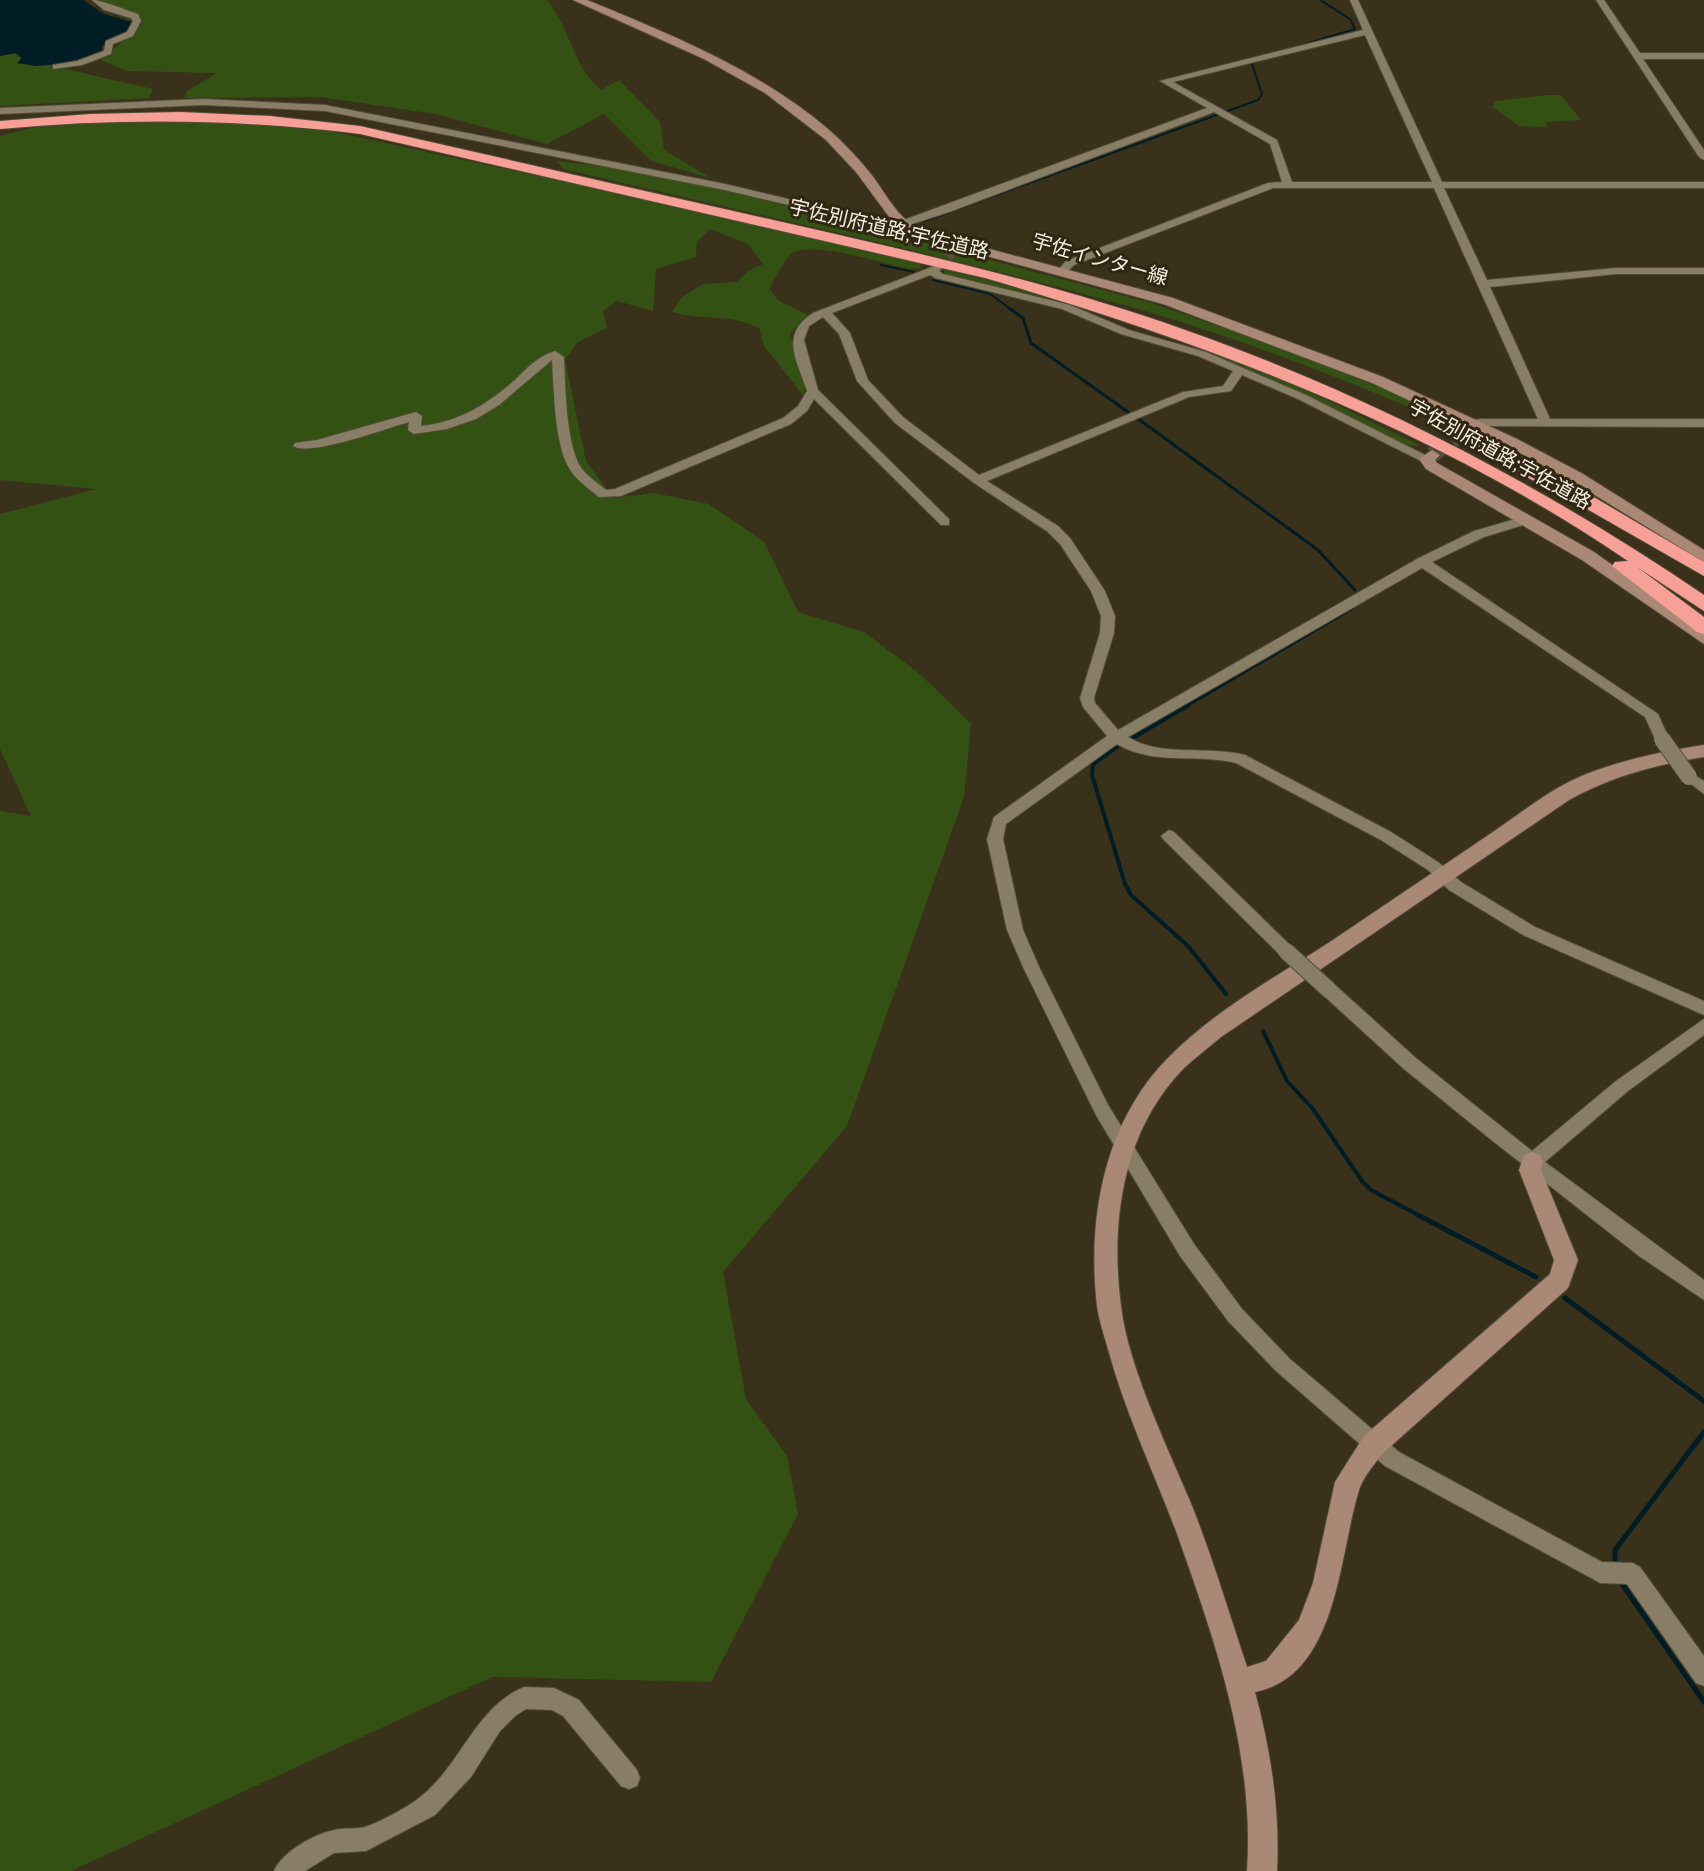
<svg xmlns="http://www.w3.org/2000/svg" width="1704" height="1871" font-family="'PT Sans Narrow','Noto Sans JP',sans-serif">
<rect width="100%" height="100%" fill="#3a311b"/>
<g fill="#325113">
<path d="M 91,0 L 547,0 C 571,28 572,66 601,90 L 619,80 L 660,122 L 664,150 L 711,178 L 651,161 L 604,114 L 547,144 L 435,114 L 321,97 L 184,98 L 187,91 L 217,73 L 127,71 L 101,60 L 142,24 C 130,20 95,8 91,0 Z"/>
<polygon points="13,53 21,58 19,62 31,61 153,89 149,98 0,106 0,56"/>
<polygon points="1547,95 1561,95 1581,120 1545,122 1548,127 1519,126 1492,107 1496,101"/>
<path d="M 118,121 L 228,122 L 331,131 L 675,206 L 919,263 L 922,268 L 909,269 C 885,264 813,240 793,253 C 783,260 775,279 769,289 L 779,301 L 808,315 L 790,334 L 807,385 L 803,395 L 764,346 L 759,328 C 728,313 705,321 672,312 L 681,298 L 703,284 L 737,282 L 748,271 L 763,264 L 748,244 L 710,229 L 697,242 L 696,257 L 656,269 L 653,311 L 617,301 L 603,311 L 607,328 L 578,342 L 565,360 L 586,461 L 613,498 L 654,493 L 709,504 L 764,542 L 798,612 L 864,632 L 920,674 L 971,724 L 964,797 L 847,1126 L 723,1272 L 746,1399 L 787,1456 L 798,1514 L 711,1682 L 492,1677 L 71,1871 L 0,1871 L 0,811 L 31,816 L 0,749 L 0,514 L 96,489 L 0,480 L 0,136 L 39,126 Z"/>
<path d="M 557,161 L 671,175 L 1155,304 L 1303,356 L 1447,416 L 1451,425 C 1342,378 1231,334 1116,303 C 933,252 748,213 563,169 Z"/>
<polygon points="944,269 1088,306 1274,374 1421,446 1406,445 1201,349 1076,306 944,274"/>
</g>
<polygon fill="#001c24" points="0,0 83,0 104,14 132,22 125,33 102,46 102,52 73,63 35,66 17,63 22,58 16,53 0,56"/>
<g fill="none" stroke-linecap="round" stroke-linejoin="round">
<g stroke="#001c24" stroke-width="2">
<polyline points="1282,51 1355,29 1350,19 1320,0"/>
<polyline points="925,221 1258,100 1262,94 1251,61"/>
<polyline points="881,265 914,272"/>
<polyline points="933,280 990,294 1012,310"/>
</g>
<g stroke="#001c24" stroke-width="3">
<polyline points="1009,308 1023,318 1031,343 1128,412"/>
<polyline points="1137,418 1318,550 1355,590"/>
<polyline points="1185,707 1353,608"/>
</g>
<g stroke="#001c24" stroke-width="4">
<polyline points="1131,739 1189,705"/>
<polyline points="1117,747 1093,764 1092,775 1125,884 1131,895 1189,947 1226,994"/>
<polyline points="1263,1031 1287,1081 1313,1109 1362,1181 1371,1190 1422,1217"/>
</g>
<g stroke="#001c24" stroke-width="5">
<polyline points="1418,1215 1536,1277"/>
<polyline points="1565,1298 1704,1401"/>
<polyline points="1615,1559 1615,1550 1704,1432"/>
<polyline points="1622,1584 1704,1702"/>
</g>
<polyline stroke="#564d39" stroke-width="10" stroke-dasharray="10 5" stroke-linecap="butt" points="937,268 954,250"/>
<polyline stroke="#564d39" stroke-width="16" stroke-dasharray="16 8" stroke-linecap="butt" points="1432,455 1465,431"/>
<g stroke="#534c39" stroke-width="2">
<g id="street">
<path d="M 92,0 C 103,0 125,10 138,14 L 141,21 L 133,36 L 113,44 L 111,54 L 82,65 L 53,69 L 53,65 L 77,61 L 104,51 L 106,41 L 127,32 L 133,21 L 131,18 L 104,10 Z"/>
<path d="M 1350,0 L 1358,0 L 1442,182 L 1704,182 L 1704,188 L 1444,188 L 1487,280 L 1616,268 L 1704,268 L 1704,274 L 1616,274 L 1490,287 L 1550,419 L 1704,419 L 1704,427 L 1474,426 L 1472,423 L 1478,419 L 1538,419 L 1434,188 L 1273,188 L 1074,265 L 1068,271 L 1060,271 L 1059,269 L 1066,261 L 1268,183 L 1282,182 L 1270,144 L 1214,112 L 952,211 L 906,226 L 886,228 L 725,190 L 325,111 L 203,105 L 0,114 L 0,108 L 203,99 L 325,105 L 725,184 L 886,222 L 901,221 L 1207,108 L 1160,81 L 1363,30 ZM 1365,35 L 1432,182 L 1292,182 L 1277,140 L 1173,82 Z"/>
<polygon points="1596,0 1604,0 1640,53 1704,53 1704,59 1643,59 1704,150 1704,160 1699,157"/>
<path d="M 937,265 L 942,268 L 939,271 L 943,274 L 1070,305 L 1129,330 L 1206,352 L 1306,395 L 1433,459 L 1427,463 L 1423,462 L 1298,399 L 1242,375 L 1231,391 L 1189,397 L 987,481 L 1058,526 L 1070,538 L 1105,591 L 1115,616 L 1114,633 L 1094,698 L 1095,703 L 1118,730 L 1417,559 L 1474,531 L 1526,516 L 1530,517 L 1530,523 L 1484,537 L 1432,562 L 1658,714 L 1669,739 L 1662,744 L 1657,743 L 1645,717 L 1422,568 L 1128,737 C 1162,758 1207,745 1245,755 L 1391,832 L 1438,862 L 1461,882 L 1535,927 L 1704,1001 L 1704,1015 L 1523,935 L 1449,890 L 1428,870 L 1381,840 L 1236,763 C 1196,753 1153,766 1117,744 L 1006,824 L 1003,839 L 1023,930 L 1040,969 L 1108,1105 L 1194,1244 L 1242,1309 L 1290,1359 L 1399,1452 L 1602,1562 L 1633,1563 L 1640,1567 L 1704,1656 L 1704,1686 L 1696,1683 L 1627,1584 L 1600,1583 L 1593,1579 L 1385,1466 L 1276,1371 L 1228,1321 L 1180,1256 L 1096,1115 L 1024,969 L 1007,930 L 987,839 L 994,817 L 1107,736 L 1083,707 L 1080,698 L 1100,633 L 1101,616 L 1091,591 L 1060,544 L 1048,532 L 974,483 L 895,423 L 857,381 L 839,334 L 823,317 L 809,326 L 804,340 L 818,390 L 949,519 L 949,525 L 941,525 L 814,399 L 807,411 L 791,424 L 621,496 L 599,497 C 590,489 577,481 571,471 C 554,447 554,388 552,360 L 499,405 L 476,419 L 447,429 L 414,434 L 408,430 L 409,422 C 387,428 310,457 293,446 L 295,443 L 317,440 L 416,412 L 422,416 L 421,426 C 459,422 486,405 515,380 C 527,368 538,356 555,351 L 564,357 C 565,384 566,448 582,469 C 588,477 598,483 606,490 L 615,489 L 783,418 L 798,406 L 807,391 C 797,360 779,335 813,313 ZM 930,275 L 935,278 L 1062,309 L 1121,334 L 1198,356 L 1233,371 L 1223,386 L 1183,392 L 979,475 L 903,417 L 868,380 L 850,333 L 832,313 Z"/>
<polygon points="1689,772 1704,781 1704,794 1682,777 1684,773"/>
<polygon points="1169,830 1174,832 1292,947 1294,951 1292,955 1280,955 1164,840 1161,836"/>
<polygon points="1329,983 1335,985 1417,1059 1532,1151 1616,1081 1704,1019 1704,1035 1628,1091 1545,1162 1704,1280 1704,1300 1639,1256 1489,1138 1404,1069 1323,995 1321,990 1323,985"/>
<path d="M 524,1687 L 554,1688 L 579,1700 L 637,1770 L 640,1778 L 637,1786 L 629,1789 L 621,1786 L 563,1716 L 552,1710 L 526,1709 L 515,1716 L 500,1731 L 471,1777 L 435,1815 L 366,1851 L 334,1853 L 305,1871 L 274,1871 C 282,1852 314,1834 334,1830 C 344,1827 355,1830 365,1827 C 378,1823 408,1807 419,1798 C 461,1766 474,1708 524,1687 Z"/>
</g>
</g>
<g stroke="#534c39" stroke-width="2">
<g id="secondary">
<path d="M 573,0 L 587,0 C 672,35 757,69 828,129 C 844,143 860,160 874,178 C 888,198 899,219 922,231 L 1173,298 L 1383,377 L 1517,439 L 1583,474 L 1704,550 L 1704,562 L 1572,481 L 1507,446 L 1372,383 L 1163,304 L 913,236 L 893,222 L 856,172 L 826,140 L 765,93 L 704,59 Z"/>
<polygon points="1432,450 1440,455 1435,460 1437,463 1594,552 1704,630 1704,644 1582,560 1426,469 1419,459"/>
<path d="M 1704,745 L 1704,757 C 1655,765 1612,776 1569,800 L 1221,1037 C 1209,1047 1196,1057 1184,1068 C 1122,1131 1110,1223 1121,1306 C 1128,1367 1168,1448 1192,1506 C 1213,1559 1229,1613 1247,1667 L 1266,1661 L 1299,1620 L 1313,1583 L 1335,1482 L 1364,1436 L 1550,1274 L 1554,1260 L 1519,1170 L 1524,1155 L 1532,1152 L 1540,1155 L 1543,1162 L 1541,1170 L 1578,1260 L 1568,1288 L 1382,1454 C 1374,1465 1363,1477 1359,1490 C 1339,1554 1338,1676 1255,1692 C 1271,1752 1280,1810 1277,1871 L 1247,1871 C 1255,1754 1215,1640 1176,1531 C 1153,1470 1125,1412 1108,1349 C 1104,1335 1099,1320 1097,1306 C 1087,1218 1104,1122 1169,1057 C 1215,1010 1278,976 1333,940 C 1386,904 1440,868 1493,832 C 1524,811 1554,786 1589,773 C 1626,759 1664,751 1704,745 Z"/>
</g>
</g>
<g stroke="#534c39" stroke-width="2">
<g id="highway">
<path d="M 180,112 L 270,116 L 360,126 C 501,158 641,190 782,222 C 918,253 1053,283 1185,330 C 1370,395 1542,485 1704,595 L 1704,611 L 1637,567 L 1704,617 L 1704,634 L 1697,632 L 1612,566 L 1615,562 L 1628,561 C 1433,428 1210,344 985,278 L 360,134 C 240,119 121,118 0,129 L 0,121 L 90,114 Z"/>
<polygon points="1460,431 1580,489 1704,562 1704,576 1566,497 1454,440 1451,436 1454,432"/>
</g>
</g>
<use href="#street" fill="#887e66" fill-rule="evenodd"/>
<use href="#secondary" fill="#a98875" fill-rule="evenodd"/>
<use href="#highway" fill="#f7a097" fill-rule="evenodd"/>
<g stroke="#534c39" stroke-width="18" stroke-linecap="butt">
<g id="street-bridge">
<polyline points="1662,739 1689,777"/>
<polyline points="1286,951 1329,990"/>
</g>
</g>
<use href="#street-bridge" stroke="#887e66" stroke-width="16"/>
</g>
<g text-anchor="middle" dominant-baseline="central" stroke-width="6" stroke-linejoin="round" paint-order="stroke">
<g font-size="20" fill="#f3eee1" stroke="#302712">
<text transform="translate(889 229) rotate(13)">宇佐別府道路;宇佐道路</text>
<text transform="translate(1100 259) rotate(16)">宇佐インター線</text>
<text transform="translate(1500 454) rotate(29)">宇佐別府道路;宇佐道路</text>
</g>
</g>
</svg>
